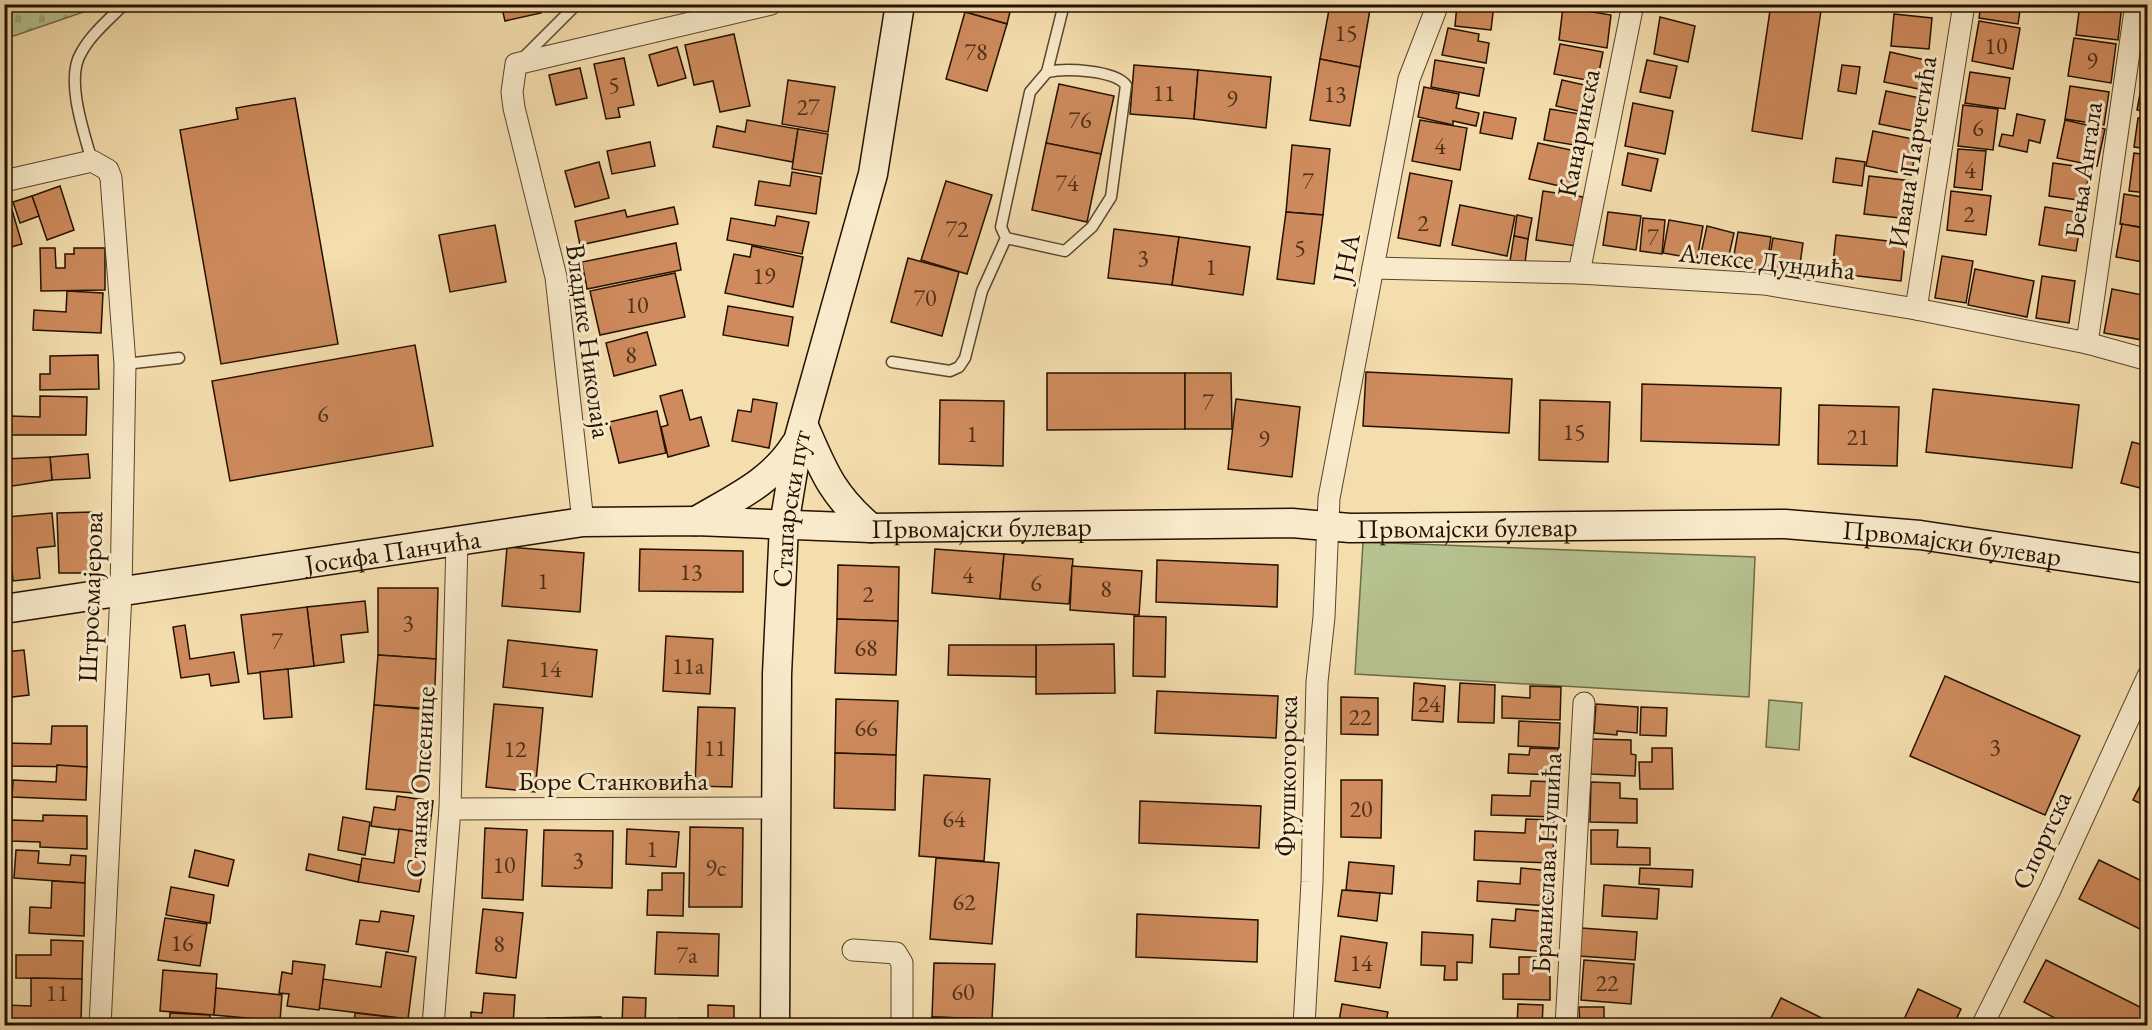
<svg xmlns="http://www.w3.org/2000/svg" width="2152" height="1030" font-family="'EB Garamond',serif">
<defs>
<pattern id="cemetery-stones" width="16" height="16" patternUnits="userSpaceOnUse" patternTransform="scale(1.5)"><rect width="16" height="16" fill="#b6c28f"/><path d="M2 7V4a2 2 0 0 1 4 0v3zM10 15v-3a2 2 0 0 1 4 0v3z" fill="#9ca67a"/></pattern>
</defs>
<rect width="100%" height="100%" fill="#f5deae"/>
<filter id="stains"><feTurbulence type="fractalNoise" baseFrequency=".00333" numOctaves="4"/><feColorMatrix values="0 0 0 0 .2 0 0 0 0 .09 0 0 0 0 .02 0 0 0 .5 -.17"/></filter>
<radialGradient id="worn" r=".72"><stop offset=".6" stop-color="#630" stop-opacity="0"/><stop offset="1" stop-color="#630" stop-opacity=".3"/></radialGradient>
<polygon fill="url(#cemetery-stones)" stroke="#6d6a48" stroke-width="1.5" points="5,4 104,4 104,5 5,39"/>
<g fill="#b6c28f" stroke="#6d6a48" stroke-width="1.5">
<polygon points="1363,542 1755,557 1749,697 1355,674"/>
<polygon points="1769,700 1802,703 1799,750 1766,747"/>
</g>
<g fill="#cf8b5d" stroke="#241100" stroke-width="1.5">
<polygon points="501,4 539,4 541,13 505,21"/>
<polygon points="967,4 1012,4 1007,24 965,12"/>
<polygon points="1330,4 1371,4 1360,67 1320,59"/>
<polygon points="1457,4 1494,4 1491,30 1455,26"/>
<polygon points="1578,4 1615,4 1614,12"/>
<polygon points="1771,4 1822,4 1802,139 1752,131"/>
<polygon points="1981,4 2021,4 2018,24 1979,18"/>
<polygon points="2080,4 2122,4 2118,40 2076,35"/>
<polygon points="1563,7 1611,15 1607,48 1559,40"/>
<polygon points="965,12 1007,24 987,91 946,79"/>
<polygon points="1894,14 1932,18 1929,49 1891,46"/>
<polygon points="1660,17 1695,26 1688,62 1654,54"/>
<polygon points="1979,21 2020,28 2013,69 1972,61"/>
<polygon points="1448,28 1479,34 1478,41 1489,43 1486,63 1442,55"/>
<polygon points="734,34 750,106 720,112 713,81 694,85 685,45"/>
<polygon points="2074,38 2116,44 2111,83 2068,76"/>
<polygon points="1560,44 1603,52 1597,82 1554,74"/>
<polygon points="677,47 686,78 658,86 649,55"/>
<polygon points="1890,52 1930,61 1924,90 1884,82"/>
<polygon points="624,58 634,105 618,108 620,117 606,119 594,64"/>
<polygon points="1320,59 1360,67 1350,126 1310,120"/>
<polygon points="1435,60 1484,68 1479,96 1431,87"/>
<polygon points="1647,60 1677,66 1670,98 1640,92"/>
<polygon points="1134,65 1198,70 1194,119 1130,114"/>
<polygon points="1842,65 1860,67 1856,94 1838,91"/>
<polygon points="580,68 587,98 556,105 549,75"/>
<polygon points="1198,70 1271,77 1266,128 1194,119"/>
<polygon points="1970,72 2010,78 2005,109 1965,103"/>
<polygon points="2143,78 2148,79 2148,112 2137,110"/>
<polygon points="788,80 835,87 828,132 782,124"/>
<polygon points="1562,80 1598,88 1592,114 1556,106"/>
<polygon points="1059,84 1114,96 1101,154 1046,143"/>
<polygon points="2070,86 2109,92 2104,125 2065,119"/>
<polygon points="1424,87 1459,94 1456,108 1479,113 1476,126 1453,121 1453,125 1418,117"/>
<polygon points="1886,91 1925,99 1919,132 1879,124"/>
<polygon points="295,98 338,344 221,364 180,130 238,119 236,108"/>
<polygon points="1633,103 1673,111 1665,154 1625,146"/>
<polygon points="1963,105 1998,109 1993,150 1958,146"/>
<polygon points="1550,109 1592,116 1586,147 1544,140"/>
<polygon points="1484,112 1516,118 1512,139 1480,133"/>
<polygon points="2017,114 2045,120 2040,143 2029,140 2027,152 1999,146 2002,134 2013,136"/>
<polygon points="2138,118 2148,119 2148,149 2134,147"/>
<polygon points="747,120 798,129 793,162 713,147 717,126 745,132"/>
<polygon points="1420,120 1467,128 1460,170 1412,161"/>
<polygon points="2065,120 2105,129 2097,166 2057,158"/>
<polygon points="798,129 828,134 822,174 792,169"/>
<polygon points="1873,131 1918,140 1911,175 1866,166"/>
<polygon points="650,142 655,166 612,174 607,151"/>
<polygon points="1046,143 1101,154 1087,222 1032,210"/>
<polygon points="1538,143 1585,153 1577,190 1529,179"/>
<polygon points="1292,145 1330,149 1323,215 1286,212"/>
<polygon points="1958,149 1986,151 1982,190 1954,187"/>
<polygon points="1628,153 1658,159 1651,191 1622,185"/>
<polygon points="2134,153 2148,155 2148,193 2129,191"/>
<polygon points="1836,158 1865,162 1862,186 1833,182"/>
<polygon points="599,162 609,198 575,207 565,171"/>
<polygon points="2053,163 2089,168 2085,201 2049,196"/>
<polygon points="792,172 821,177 816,214 755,205 759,181 790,186"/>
<polygon points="1410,173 1452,181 1440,246 1398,238"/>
<polygon points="1869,176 1913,181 1909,219 1864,214"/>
<polygon points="946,181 992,195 967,274 921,260"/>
<polygon points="60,186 74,230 47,240 32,196"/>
<polygon points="1543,191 1583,197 1576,246 1536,240"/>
<polygon points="1951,191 1991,196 1986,235 1947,230"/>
<polygon points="2124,194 2148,198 2148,228 2120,224"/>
<polygon points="32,196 39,216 20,223 13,202"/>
<polygon points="10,203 22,244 4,249 4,204"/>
<polygon points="1460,205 1515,216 1507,256 1452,245"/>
<polygon points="674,207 678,224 580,245 575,221 625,210 627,217"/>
<polygon points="2045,207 2082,213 2076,251 2039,245"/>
<polygon points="1286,212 1323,215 1314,284 1277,279"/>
<polygon points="1608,212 1641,216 1636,250 1603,245"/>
<polygon points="1517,215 1532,218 1528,239 1514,236"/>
<polygon points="777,216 809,222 802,254 727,240 731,218 775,226"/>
<polygon points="1643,218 1665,220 1662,254 1640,251"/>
<polygon points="1669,220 1703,226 1697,259 1663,253"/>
<polygon points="2122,224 2148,229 2148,263 2116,257"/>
<polygon points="495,225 506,282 450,292 439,235"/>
<polygon points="1707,226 1734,233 1727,264 1700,258"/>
<polygon points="1114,229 1179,237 1172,285 1108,278"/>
<polygon points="1738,232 1771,237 1766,271 1732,266"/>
<polygon points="1836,235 1905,243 1901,281 1832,273"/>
<polygon points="1514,236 1528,239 1525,263 1510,261"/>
<polygon points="1179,237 1250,247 1243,295 1172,285"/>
<polygon points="1773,238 1803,243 1798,278 1767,273"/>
<polygon points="676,243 681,270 587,289 582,262"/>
<polygon points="752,246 803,257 793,307 725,293 734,254 750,257"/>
<polygon points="40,248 55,248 56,268 65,268 65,254 74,254 74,248 105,248 105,290 41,291"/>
<polygon points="1942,256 1973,261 1966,303 1935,298"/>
<polygon points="908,258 959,272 942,336 891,322"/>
<polygon points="1975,269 2034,281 2027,317 1968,305"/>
<polygon points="675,273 685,317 600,335 590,291"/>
<polygon points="2042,276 2075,281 2069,323 2036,318"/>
<polygon points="2112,289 2148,296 2142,340 2104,333"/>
<polygon points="67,291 103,293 101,333 33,330 34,310 66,312"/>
<polygon points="728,306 793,317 788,346 723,335"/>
<polygon points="647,332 656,365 614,376 606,343"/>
<polygon points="415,345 433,446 230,481 212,381"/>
<polygon points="98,355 99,389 40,390 40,374 50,374 50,356"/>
<polygon points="1366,372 1512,379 1509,433 1363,426"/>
<polygon points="1047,373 1185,373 1185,429 1047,430"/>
<polygon points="1185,373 1231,373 1232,429 1185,429"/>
<polygon points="1642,384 1781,388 1779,445 1641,441"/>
<polygon points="1933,389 2079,405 2072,468 1926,452"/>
<polygon points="682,390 690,420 701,417 709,446 668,457 661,427 668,425 660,396"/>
<polygon points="40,396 87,397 86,435 10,435 10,416 40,417"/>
<polygon points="753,399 777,403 769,448 732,441 738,410 751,412"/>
<polygon points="1236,399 1300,407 1292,477 1228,469"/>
<polygon points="940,400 1004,401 1003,466 939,464"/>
<polygon points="1540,400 1610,402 1608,462 1539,460"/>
<polygon points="1819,405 1899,407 1897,466 1818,464"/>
<polygon points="657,411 666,453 619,463 609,422"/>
<polygon points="2132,442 2148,446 2148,490 2121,483"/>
<polygon points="88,454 90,478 52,480 50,457"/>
<polygon points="50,457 52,480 6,487 4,459"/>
<polygon points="93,512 95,573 59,573 57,513"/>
<polygon points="52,513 55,546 37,548 40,578 13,581 7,517"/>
<polygon points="507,547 584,553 580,612 502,606"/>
<polygon points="640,549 743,551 743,592 639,591"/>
<polygon points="935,549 1004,554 1000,599 932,593"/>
<polygon points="1004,554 1073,559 1069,604 1000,599"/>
<polygon points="1157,560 1278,565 1277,607 1156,602"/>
<polygon points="838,565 899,567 898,621 837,619"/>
<polygon points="1072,566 1142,571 1139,615 1070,610"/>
<polygon points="378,588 438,588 436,659 378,655"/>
<polygon points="365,601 368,632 341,635 344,662 314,666 307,607"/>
<polygon points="307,607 314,666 248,674 241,615"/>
<polygon points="1134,616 1166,617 1165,677 1133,676"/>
<polygon points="837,619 898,621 896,675 835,673"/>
<polygon points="185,625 190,659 234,652 239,682 211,686 209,674 181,678 173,627"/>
<polygon points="666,636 713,639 710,694 663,691"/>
<polygon points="508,640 597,650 592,697 503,687"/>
<polygon points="1114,644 1115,693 1036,694 1036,645"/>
<polygon points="949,645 1036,645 1036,677 948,675"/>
<polygon points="24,650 29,695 4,698 4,652"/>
<polygon points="378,655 436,659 434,709 374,705"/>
<polygon points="288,669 292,717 264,719 260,672"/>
<polygon points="1945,676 2080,736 2045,815 1910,756"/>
<polygon points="1414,683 1445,686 1443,722 1412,720"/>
<polygon points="1460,683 1495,685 1494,723 1458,722"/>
<polygon points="1530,686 1561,687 1560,720 1502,718 1502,696 1530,698"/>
<polygon points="1157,691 1278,696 1276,738 1155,733"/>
<polygon points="1341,697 1378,698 1378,735 1341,734"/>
<polygon points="836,699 898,701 896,755 835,753"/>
<polygon points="494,704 543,708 535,792 486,787"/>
<polygon points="1596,704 1638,707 1637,733 1617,731 1617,735 1594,733"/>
<polygon points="374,705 433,710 425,794 366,789"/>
<polygon points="698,707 735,708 732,787 695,786"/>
<polygon points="1641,707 1667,708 1666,736 1640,735"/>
<polygon points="1519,721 1560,723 1559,748 1518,746"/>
<polygon points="52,726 87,726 87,767 4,766 4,743 51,744"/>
<polygon points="1592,739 1631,740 1631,754 1636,755 1635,776 1591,774"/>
<polygon points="1530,748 1558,749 1557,775 1508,773 1509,754 1529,755"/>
<polygon points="1652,748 1672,748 1673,789 1640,789 1639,762 1652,762"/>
<polygon points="835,753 896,755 895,810 834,808"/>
<polygon points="57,765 87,767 86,800 12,797 13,780 56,782"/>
<polygon points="2148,770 2148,807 2133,800"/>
<polygon points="924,775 990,779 984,861 919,856"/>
<polygon points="1341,780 1382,780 1381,838 1341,837"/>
<polygon points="1531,781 1557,782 1555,817 1491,815 1492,795 1530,796"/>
<polygon points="1591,782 1620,783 1620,798 1637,799 1637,823 1590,822"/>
<polygon points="397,796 433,801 429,834 371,826 374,807 395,810"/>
<polygon points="4,797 12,797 11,849 4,849"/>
<polygon points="1140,801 1261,806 1259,848 1139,843"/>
<polygon points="43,815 87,816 87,849 40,847 40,842 11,841 12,820 43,821"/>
<polygon points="343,817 370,822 365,855 338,850"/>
<polygon points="1526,819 1554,820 1553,863 1474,860 1475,831 1525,833"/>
<polygon points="690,827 743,828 742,907 689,907"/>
<polygon points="485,828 527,830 523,900 482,898"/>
<polygon points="399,829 429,834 419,892 358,882 362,858 394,863"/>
<polygon points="627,829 679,832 676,867 626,864"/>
<polygon points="544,830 613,831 612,888 542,886"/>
<polygon points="1591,830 1618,830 1617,847 1650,848 1650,865 1591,864"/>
<polygon points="16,850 39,851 38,863 70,865 71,855 86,856 85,883 14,878"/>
<polygon points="195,850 234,860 228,886 189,877"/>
<polygon points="309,854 361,865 358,882 306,870"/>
<polygon points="936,858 999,863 992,944 930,939"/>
<polygon points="2099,860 2148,884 2148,933 2079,899"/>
<polygon points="1349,862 1394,866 1392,894 1346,890"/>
<polygon points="1521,868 1550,871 1548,906 1477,901 1478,881 1520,884"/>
<polygon points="1640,868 1693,870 1692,887 1639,884"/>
<polygon points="662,873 684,873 683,916 647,915 648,890 662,890"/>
<polygon points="52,881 85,883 84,936 29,933 30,907 51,908"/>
<polygon points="1604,885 1659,889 1657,919 1602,916"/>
<polygon points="171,887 214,895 210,923 166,915"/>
<polygon points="1342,890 1380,893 1377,921 1338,916"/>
<polygon points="483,909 523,913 516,978 476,973"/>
<polygon points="1516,909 1551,912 1548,952 1490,947 1492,919 1515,921"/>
<polygon points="381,911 414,916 408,952 356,944 360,920 379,922"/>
<polygon points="1137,914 1258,920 1257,962 1136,957"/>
<polygon points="165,918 207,924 200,966 158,960"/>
<polygon points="1581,928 1637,932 1635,960 1579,956"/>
<polygon points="657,932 719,934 718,976 655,974"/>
<polygon points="1422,932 1473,935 1472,963 1457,962 1457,980 1444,980 1445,966 1421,965"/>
<polygon points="1341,936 1387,943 1380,988 1335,981"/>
<polygon points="51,940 83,941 82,979 16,978 16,955 51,955"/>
<polygon points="386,952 416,957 408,1019 319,1008 323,979 381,987"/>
<polygon points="1519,957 1550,957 1550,1000 1503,999 1503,974 1519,974"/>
<polygon points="1584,960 1634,964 1631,1004 1581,1000"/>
<polygon points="2046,960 2148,1011 2148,1026 2070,1026 2024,1002"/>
<polygon points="293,961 325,965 319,1010 287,1006 289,994 279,993 282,972 292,974"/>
<polygon points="934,963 995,964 992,1019 932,1017"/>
<polygon points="163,970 217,974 214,1015 160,1011"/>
<polygon points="31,978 82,979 81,1026 4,1026 4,1005 31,1006"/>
<polygon points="216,988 282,995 280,1021 214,1015"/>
<polygon points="1918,989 1961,1009 1953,1026 1901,1026"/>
<polygon points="484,993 515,995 513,1026 471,1026 471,1012 482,1013"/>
<polygon points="623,997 646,998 645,1026 622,1026"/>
<polygon points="1781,998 1838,1026 1767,1026"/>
<polygon points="1342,1004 1388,1012 1385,1026 1338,1026"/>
<polygon points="1518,1004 1543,1005 1542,1026 1517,1026"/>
<polygon points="708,1005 734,1006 734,1026 679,1026 679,1018 708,1018"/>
<polygon points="1579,1007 1604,1007 1604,1026 1580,1026"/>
<polygon points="170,1013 210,1015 210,1026 169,1026"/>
<polygon points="355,1013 408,1019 408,1026 354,1026"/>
<polygon points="601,1017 601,1026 546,1026 546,1018"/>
<polygon points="932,1017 992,1019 992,1026 932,1026"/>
</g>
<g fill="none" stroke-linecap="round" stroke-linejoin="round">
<g stroke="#58442c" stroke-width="13">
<g id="lane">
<polyline points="521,60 577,4"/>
<path d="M 92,161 C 84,133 65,79 81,53 C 91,34 110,19 124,4"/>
<path d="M 1006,238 L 1065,251 L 1092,227 L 1111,197 L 1126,85 C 1114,70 1066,68 1047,72"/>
<polyline points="892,362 950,371 959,367 965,358 982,291 1006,238 1001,227 1030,92 1047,72 1064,4"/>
<polyline points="125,364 179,358"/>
</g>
</g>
<g stroke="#58442c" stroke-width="23">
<g id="street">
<polyline points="4,181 92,161 108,170 111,178 125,364 121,593 100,1026"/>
<polyline points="1373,268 1579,273 1764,284 1916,309 2087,343 2148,360"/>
<polyline points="1579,273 1633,4"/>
<polyline points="1916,309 1964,4"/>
<polyline points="2087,343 2136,4"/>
<polyline points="583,522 556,277 514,108 512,92 516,64 771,4"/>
<polyline points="450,809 775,808"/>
<polyline points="853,950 896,953 902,963 902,1026"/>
<polyline points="433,1026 450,809 457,542"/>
<polyline points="1304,1026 1312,882 1317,682 1324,617 1329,498 1409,79 1438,4"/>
<polyline points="1566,1026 1584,703"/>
<polyline points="1982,1026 2050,890 2148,676"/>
</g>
</g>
<g stroke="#241100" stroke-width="31">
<g id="secondary">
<path d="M 803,424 C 823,470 831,494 871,528"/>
<path d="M 696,521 C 733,499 772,482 795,445"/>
<path id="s1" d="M 4,609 L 583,522 L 696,521 L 871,528 L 1292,523 L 1350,528 L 1785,524 L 1920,535 L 2148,569"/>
<path id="s2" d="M 775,1026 L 777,674 L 784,525 L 798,441 L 873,174 L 900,4"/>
</g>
</g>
<use href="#lane" stroke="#f8eaca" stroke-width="10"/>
<use href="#street" stroke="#f8eaca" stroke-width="21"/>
<use href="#secondary" stroke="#f8eaca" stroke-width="28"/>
</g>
<g text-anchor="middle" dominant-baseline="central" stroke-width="6" stroke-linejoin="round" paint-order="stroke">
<g font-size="24" fill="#4f3017">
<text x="1346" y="32">15</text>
<text x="1996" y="45">10</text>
<text x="976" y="51">78</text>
<text x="2092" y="60">9</text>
<text x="614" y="84">5</text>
<text x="1164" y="92">11</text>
<text x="1335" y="93">13</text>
<text x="1232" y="98">9</text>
<text x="808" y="106">27</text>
<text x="1080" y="119">76</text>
<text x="1978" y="127">6</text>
<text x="1440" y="145">4</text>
<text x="1970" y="169">4</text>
<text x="1308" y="180">7</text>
<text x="1067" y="182">74</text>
<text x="1969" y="213">2</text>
<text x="1423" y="222">2</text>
<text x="957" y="228">72</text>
<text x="1653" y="236">7</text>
<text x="1300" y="247">5</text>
<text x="1143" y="257">3</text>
<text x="1211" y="266">1</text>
<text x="764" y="275">19</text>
<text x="925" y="297">70</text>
<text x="637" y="304">10</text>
<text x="631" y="354">8</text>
<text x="1208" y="401">7</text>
<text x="323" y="413">6</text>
<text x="1574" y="431">15</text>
<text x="972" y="433">1</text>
<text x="1858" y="436">21</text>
<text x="1264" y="438">9</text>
<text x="691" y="571">13</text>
<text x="968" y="574">4</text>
<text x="543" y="580">1</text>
<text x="1036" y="582">6</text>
<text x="1106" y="588">8</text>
<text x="868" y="593">2</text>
<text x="408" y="622">3</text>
<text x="277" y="640">7</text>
<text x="866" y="647">68</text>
<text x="688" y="665">11a</text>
<text x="550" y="668">14</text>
<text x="1429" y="703">24</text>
<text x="1360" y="716">22</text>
<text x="866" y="727">66</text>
<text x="1995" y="746">3</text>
<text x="715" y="747">11</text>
<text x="515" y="748">12</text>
<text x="1361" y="808">20</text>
<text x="954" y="818">64</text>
<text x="652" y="848">1</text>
<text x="578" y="859">3</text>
<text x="504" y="864">10</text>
<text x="716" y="867">9c</text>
<text x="964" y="901">62</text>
<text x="182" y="942">16</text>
<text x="499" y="943">8</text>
<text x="687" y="954">7a</text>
<text x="1361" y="962">14</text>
<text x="1607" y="982">22</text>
<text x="963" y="991">60</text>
<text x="57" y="992">11</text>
</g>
<g font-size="27" fill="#241100" stroke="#f8eaca">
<text transform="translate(1578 133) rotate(-79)">Канаринска</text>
<text transform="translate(1912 152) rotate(-81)">Ивана Парчетића</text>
<text transform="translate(2083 170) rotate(-82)">Бења Антала</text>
<text transform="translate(1346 258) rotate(-79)">ЈНА</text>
<text transform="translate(1767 261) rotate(6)">Алексе Дундића</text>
<text transform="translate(589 341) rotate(82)">Владике Николаја</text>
<text stroke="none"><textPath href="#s2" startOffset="518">Стапарски пут</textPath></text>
<text stroke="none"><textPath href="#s1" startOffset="984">Првомајски булевар</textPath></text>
<text stroke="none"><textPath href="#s1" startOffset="1470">Првомајски булевар</textPath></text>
<text stroke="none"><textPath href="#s1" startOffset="1956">Првомајски булевар</textPath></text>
<text stroke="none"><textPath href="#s1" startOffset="393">Јосифа Панчића</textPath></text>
<text transform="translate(90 597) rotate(-88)">Штросмајерова</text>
<text transform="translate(1286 776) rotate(-89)">Фрушкогорска</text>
<text x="613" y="780">Боре Станковића</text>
<text transform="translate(420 782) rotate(-87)">Станка Опсенице</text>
<text transform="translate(2041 840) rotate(-65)">Спортска</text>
<text transform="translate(1546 863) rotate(-87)">Бранислава Нушића</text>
</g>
</g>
<rect width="2152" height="1030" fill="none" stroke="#f5deae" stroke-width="24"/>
<rect x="6" y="6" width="2140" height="1018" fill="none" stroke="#241100" stroke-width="3"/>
<rect x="12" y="12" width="2128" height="1006" fill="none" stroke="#241100" stroke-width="1.5"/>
<rect width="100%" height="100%" filter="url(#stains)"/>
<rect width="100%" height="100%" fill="url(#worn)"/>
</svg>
